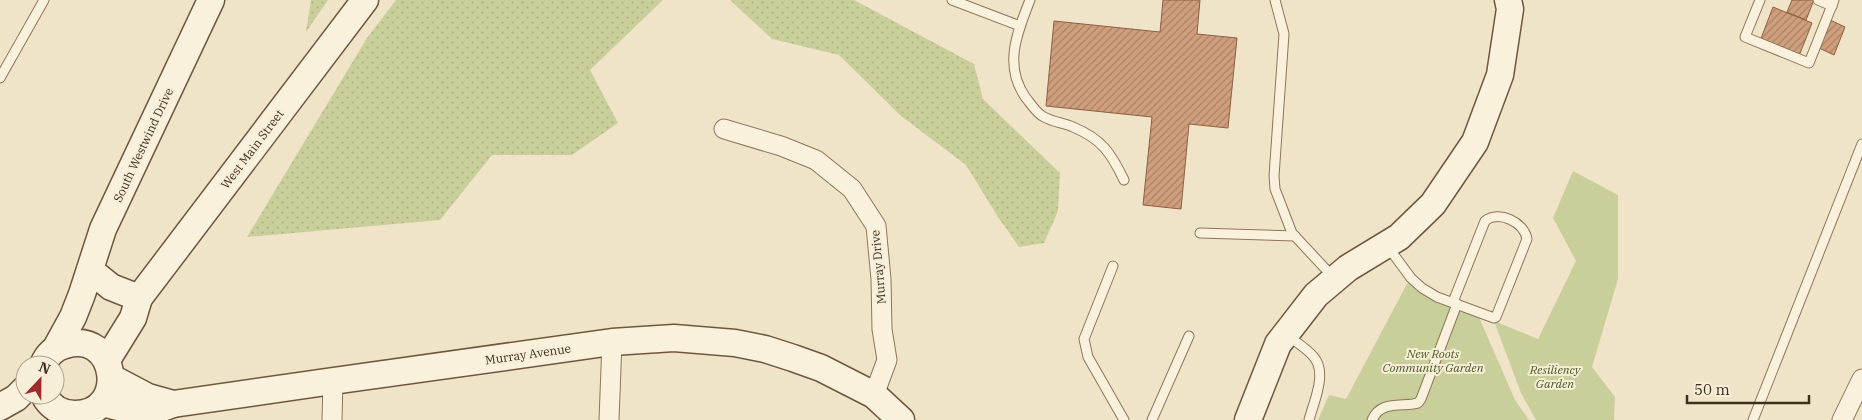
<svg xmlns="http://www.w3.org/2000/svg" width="1862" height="420" font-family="'IBM Plex Serif',serif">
<defs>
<pattern id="grass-dots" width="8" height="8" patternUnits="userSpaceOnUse" patternTransform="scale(1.25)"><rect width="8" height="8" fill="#c9cf9b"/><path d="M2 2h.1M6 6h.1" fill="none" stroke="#aeb285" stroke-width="1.8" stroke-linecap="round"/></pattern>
<pattern id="building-hatch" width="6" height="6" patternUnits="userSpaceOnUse" patternTransform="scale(1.25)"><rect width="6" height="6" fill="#cf9f7d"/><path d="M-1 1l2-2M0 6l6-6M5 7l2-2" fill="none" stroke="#a98266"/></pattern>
</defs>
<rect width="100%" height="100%" fill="#f0e4c8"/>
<g fill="url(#grass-dots)">
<polygon points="311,0 328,0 306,32"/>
<polygon points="396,0 663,0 590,70 618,123 572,155 492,155 440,220 247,237 367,38"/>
<polygon points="730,0 854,0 974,64 983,99 1060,173 1058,211 1044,243 1019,247 998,217 966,165 901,116 839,55 772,39"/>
</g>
<g fill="#c9cf9b">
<polygon points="1573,171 1618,195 1618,279 1592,367 1615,397 1614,420 1536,420 1521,393 1494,321 1538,339 1576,261 1553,218"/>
<polygon points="1409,280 1475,308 1515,400 1529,420 1318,420 1329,395 1346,399"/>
</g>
<g fill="url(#building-hatch)" stroke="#8d5f41">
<polygon points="1163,0 1200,0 1197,34 1237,38 1228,128 1189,124 1181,209 1143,205 1152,117 1046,106 1054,21 1160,32"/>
<polygon points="1792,0 1814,0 1806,20 1787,12"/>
<polygon points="1773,7 1812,23 1799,56 1760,41"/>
<polygon points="1830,20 1845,27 1834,55 1819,48"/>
</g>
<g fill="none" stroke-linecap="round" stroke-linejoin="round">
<g stroke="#8d765c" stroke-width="11">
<g id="lane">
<polyline points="952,0 1020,26"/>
<path d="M 1030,0 C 1017,33 1003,66 1026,98 C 1031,104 1037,114 1044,117 C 1053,122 1064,123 1073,127 C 1102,139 1111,153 1124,180"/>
<polyline points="1275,0 1284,34 1274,176 1275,189 1292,233 1333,277"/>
<polyline points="1760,0 1745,37 1809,63 1834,0"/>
<polyline points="1818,0 1832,6"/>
<polyline points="0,78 44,0"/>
<polyline points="1200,233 1295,236"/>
<path d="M 1388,247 L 1411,278 L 1422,288 L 1437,297 L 1494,318 L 1496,317 L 1527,239 C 1524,222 1499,210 1485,221 L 1453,302"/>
<polyline points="1113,266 1084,339 1088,357 1124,420"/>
<path d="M 1288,336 C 1296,342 1306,348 1313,356 C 1328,372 1314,401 1309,420"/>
<polyline points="1152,420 1189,336"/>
<path d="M 1372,420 C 1380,402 1397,406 1413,404 L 1418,403 L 1421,399 L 1457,304"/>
<polyline points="1753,420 1862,144"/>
</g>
</g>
<g stroke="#8d765c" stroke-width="21">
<g id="street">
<polyline points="724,129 781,146 816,160 852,189 876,226 881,279 882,329 887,360 874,395"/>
<polyline points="332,420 333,381"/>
<polyline points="609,420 612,342"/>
<polyline points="1842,420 1862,379"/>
</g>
</g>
<g stroke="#6f573f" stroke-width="29">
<g id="secondary">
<polyline points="90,270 111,287 139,298"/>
<polyline points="56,348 73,317 82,294 103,229 211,0"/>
<polyline points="107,360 133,318 139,298 365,0"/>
<path d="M 43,365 C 47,355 54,348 65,345 C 118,329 129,414 75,414 C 62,414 50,407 44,395"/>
<polyline points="112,378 148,397 173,404"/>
<polyline points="102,403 146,414 173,404 333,381 612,342 674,338 735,343 765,349 793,358 821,368 874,395 901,420"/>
<polyline points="0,407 16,398 25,389"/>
<polyline points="1248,420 1278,344 1316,295 1348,268 1399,237 1433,204 1475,142 1500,75 1510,9 1508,0"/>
</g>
</g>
<use href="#lane" stroke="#faf1dc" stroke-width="9"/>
<use href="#street" stroke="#faf1dc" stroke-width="19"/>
<use href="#secondary" stroke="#faf1dc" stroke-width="26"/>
</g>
<g text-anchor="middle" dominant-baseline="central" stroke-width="4" stroke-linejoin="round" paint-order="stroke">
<g font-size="12" fill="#3d2e20" stroke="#f7eed8">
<text transform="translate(143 145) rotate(-65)">South Westwind Drive</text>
<text transform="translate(252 149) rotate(-53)">West Main Street</text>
<text transform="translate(878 267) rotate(-95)">Murray Drive</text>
<text transform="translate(528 354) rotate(-8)">Murray Avenue</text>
</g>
<g font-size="12" font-style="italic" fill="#4d5a26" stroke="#f7eed8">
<text x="1433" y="353">New Roots<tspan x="1433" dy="14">Community Garden</tspan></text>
<text x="1555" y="369">Resiliency<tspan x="1555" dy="14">Garden</tspan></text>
</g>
</g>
<g transform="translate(40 380) rotate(22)"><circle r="24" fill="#f7eed8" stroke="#ada18e"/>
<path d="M0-4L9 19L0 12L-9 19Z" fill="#9e2a2b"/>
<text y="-8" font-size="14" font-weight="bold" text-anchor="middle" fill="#3d2e20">N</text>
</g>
<path d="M1687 395v8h122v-8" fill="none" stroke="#3d2e20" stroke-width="2.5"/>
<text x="1694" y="395" font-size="15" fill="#3d2e20" stroke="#f7eed8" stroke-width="4" paint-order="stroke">50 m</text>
</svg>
